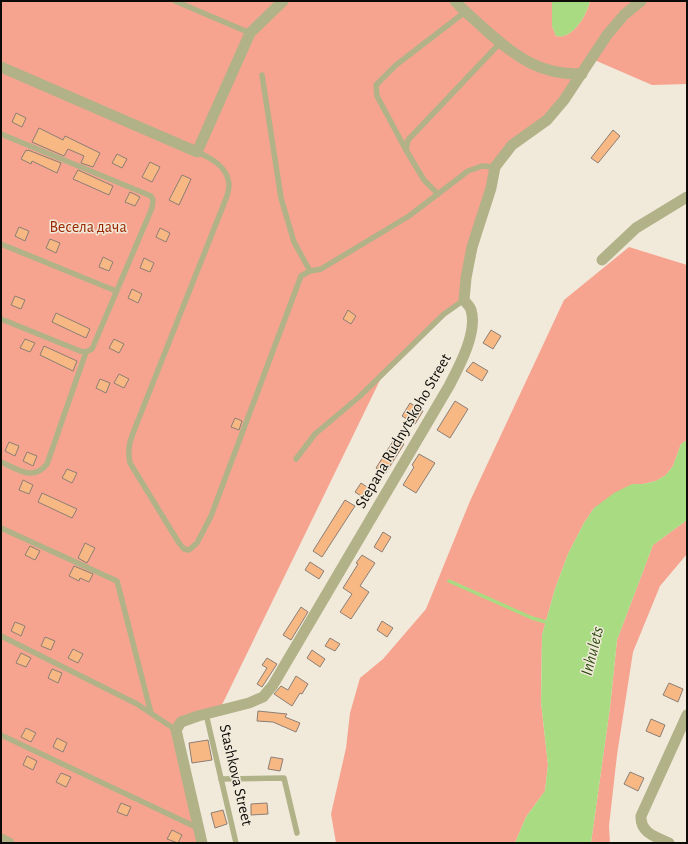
<svg xmlns="http://www.w3.org/2000/svg" width="688" height="844" font-family="'Alegreya Sans',sans-serif">
<rect width="100%" height="100%" fill="#f1eadb"/>
<g fill="#f6a48f">
<path d="M 1,1 L 552,1 L 552,26 L 556,36 C 559,36 563,37 566,35 C 578,30 587,13 590,1 L 687,1 L 687,84 L 652,85 L 592,59 L 564,100 L 501,158 L 464,300 L 444,314 L 382,376 L 219,711 L 176,730 L 202,843 L 1,843 Z"/>
<polygon points="629,247 687,265 687,440 681,444 673,466 666,475 656,481 643,484 632,485 594,508 584,523 568,554 555,589 542,635 541,702 548,765 545,791 526,817 515,843 336,843 331,814 346,748 350,713 360,678 383,659 426,609 470,501 564,300"/>
<polygon points="687,520 687,554 660,586 633,652 617,755 609,826 610,843 591,843 610,707 617,640 653,545"/>
</g>
<g fill="#a9db83">
<path d="M 552,1 L 590,1 C 587,13 578,30 566,35 C 563,37 559,36 556,36 L 552,26 Z"/>
<polygon points="687,440 687,520 653,545 617,640 610,707 591,843 515,843 526,817 545,791 548,765 541,702 542,635 555,589 568,554 584,523 594,508 614,493 632,484 643,484 656,481 666,475 673,466 681,444"/>
</g>
<g fill="none" stroke-linecap="round" stroke-linejoin="round">
<polyline stroke="#a9db83" stroke-width="3.5" points="449,581 532,618 546,622"/>
</g>
<g fill="#f8b883" stroke="#8b7e75">
<polygon points="16,113 26,118 22,127 12,122"/>
<polygon points="39,128 63,140 65,136 100,153 93,167 81,163 84,156 68,149 64,156 32,142"/>
<polygon points="613,130 620,136 598,163 591,158"/>
<polygon points="26,150 28,151 28,150 61,163 57,173 32,161 31,164 21,159"/>
<polygon points="117,154 127,159 122,168 112,163"/>
<polygon points="150,162 160,167 152,182 142,177"/>
<polygon points="78,170 113,186 109,195 73,179"/>
<polygon points="182,175 191,179 179,205 169,200"/>
<polygon points="130,192 140,197 135,206 125,202"/>
<polygon points="19,227 29,231 25,241 15,236"/>
<polygon points="160,228 170,233 166,242 156,237"/>
<polygon points="50,239 60,243 56,253 46,248"/>
<polygon points="103,257 113,262 109,271 99,267"/>
<polygon points="144,258 154,263 150,272 140,268"/>
<polygon points="132,289 142,294 138,303 128,298"/>
<polygon points="15,296 25,300 21,309 11,305"/>
<polygon points="348,310 356,316 351,324 343,319"/>
<polygon points="56,313 90,329 86,338 52,322"/>
<polygon points="491,330 501,336 493,349 483,343"/>
<polygon points="25,339 35,343 30,352 20,348"/>
<polygon points="114,339 124,344 119,353 109,348"/>
<polygon points="44,346 77,361 73,371 40,355"/>
<polygon points="473,362 488,371 482,381 466,371"/>
<polygon points="119,374 129,379 124,388 114,383"/>
<polygon points="100,379 110,383 106,393 96,388"/>
<polygon points="455,401 468,409 450,438 437,430"/>
<polygon points="410,403 423,411 415,424 402,416"/>
<polygon points="235,418 242,421 239,430 231,427"/>
<polygon points="395,438 404,444 385,474 376,468"/>
<polygon points="9,442 19,446 15,456 5,451"/>
<polygon points="27,452 37,456 33,466 23,461"/>
<polygon points="419,454 435,463 416,493 403,485 414,467 412,465"/>
<polygon points="67,469 77,473 72,483 62,478"/>
<polygon points="23,480 33,485 29,494 19,490"/>
<polygon points="361,483 370,489 364,498 355,492"/>
<polygon points="42,493 77,509 72,518 38,502"/>
<polygon points="345,500 355,506 322,557 313,551"/>
<polygon points="383,532 391,537 382,552 374,547"/>
<polygon points="85,543 95,548 87,563 78,558"/>
<polygon points="30,546 40,551 35,560 25,555"/>
<polygon points="362,555 375,563 360,586 369,592 351,619 340,612 352,594 343,588 358,564 356,563"/>
<polygon points="310,562 324,571 319,579 305,570"/>
<polygon points="74,566 93,574 89,582 80,578 79,581 69,576"/>
<polygon points="301,607 308,612 291,640 283,635"/>
<polygon points="382,621 393,628 387,637 377,630"/>
<polygon points="15,622 25,626 21,636 11,631"/>
<polygon points="45,637 55,641 51,650 41,646"/>
<polygon points="330,638 340,644 335,651 325,646"/>
<polygon points="73,649 83,654 78,663 68,658"/>
<polygon points="312,650 325,659 320,667 307,658"/>
<polygon points="21,653 31,658 26,667 16,663"/>
<polygon points="267,658 277,664 262,687 257,684 267,668 262,665"/>
<polygon points="52,669 62,673 58,683 48,678"/>
<polygon points="296,676 308,684 302,694 300,693 292,706 274,694 281,686 288,690"/>
<polygon points="669,683 683,689 678,702 663,695"/>
<polygon points="258,711 287,714 285,717 300,723 296,732 273,722 257,721"/>
<polygon points="651,719 665,725 660,737 646,731"/>
<polygon points="26,728 36,733 31,742 21,737"/>
<polygon points="57,738 67,743 63,752 53,747"/>
<polygon points="208,740 212,760 192,763 189,743"/>
<polygon points="27,756 37,761 33,770 23,765"/>
<polygon points="271,757 283,759 280,771 268,769"/>
<polygon points="630,772 644,778 638,791 624,784"/>
<polygon points="61,773 71,777 66,787 56,782"/>
<polygon points="121,803 131,807 127,816 117,812"/>
<polygon points="267,803 268,814 251,815 251,804"/>
<polygon points="223,810 227,824 215,828 211,813"/>
<polygon points="172,830 182,835 178,843 167,839"/>
</g>
<g fill="none" stroke-linecap="round" stroke-linejoin="round">
<g stroke="#b2b289" stroke-width="5.5">
<polyline points="175,1 250,33"/>
<polyline points="262,75 281,198 294,242 310,271"/>
<polyline points="1,134 151,196 153,200 152,208 92,349 86,352 80,351 1,319"/>
<polyline points="406,150 377,96 376,85 396,65 465,12"/>
<path d="M 197,152 C 211,158 227,166 229,184 C 229,188 228,193 227,196 L 135,428 C 130,441 127,448 130,463 L 179,543 L 184,549 L 189,550 L 197,543 L 211,516 L 301,276 L 310,271 L 321,269 L 409,216 L 468,171 L 482,166 L 495,167"/>
<polyline points="438,194 424,180 406,150 408,140 500,43"/>
<polyline points="1,244 116,291"/>
<polyline points="296,459 315,434 359,397 444,314 464,300"/>
<path d="M 1,462 C 17,469 33,482 47,464 L 86,352"/>
<polyline points="1,528 117,581 151,713"/>
<polyline points="1,636 137,704 176,730"/>
<polyline points="206,714 236,843"/>
<polyline points="1,735 198,828"/>
<polyline points="221,779 284,778 297,833"/>
</g>
<g stroke="#b2b289" stroke-width="11">
<path d="M 455,1 C 465,12 477,22 489,33 C 518,58 541,75 582,74"/>
<polyline points="1,67 197,152 250,33 283,1"/>
<polyline points="602,260 636,228 687,197"/>
<polyline points="1,839 9,843"/>
<path d="M 202,843 L 176,730 L 181,722 L 198,716 L 249,703 L 263,697 L 273,685 L 449,386 C 459,367 478,332 471,310 C 470,306 466,303 464,300 L 466,278 L 472,247 L 491,188 L 495,167 L 512,145 L 547,120 L 564,100 L 607,35 L 624,15 L 641,1"/>
<path d="M 669,843 C 656,837 640,833 641,816 L 687,715"/>
</g>
</g>
<g text-anchor="middle" dominant-baseline="central" stroke-width="3" stroke-linejoin="round" paint-order="stroke">
<g font-size="16" fill="#9b2803" stroke="#f1eadb">
<text x="88" y="227">Весела дача</text>
</g>
<g font-size="16" fill="#0d0b07" stroke="#f1eadb">
<text transform="translate(403 431) rotate(-60)">Stepana Rudnytskoho Street</text>
<text transform="translate(236 775) rotate(77)">Stashkova Street</text>
</g>
<g font-size="17" font-style="italic" fill="#2d4c0f" stroke="#f1eadb">
<text transform="translate(592 651) rotate(-76)">Inhulets</text>
</g>
</g>
<rect width="688" height="844" fill="none" stroke="#0d0b07" stroke-width="4"/>
</svg>
